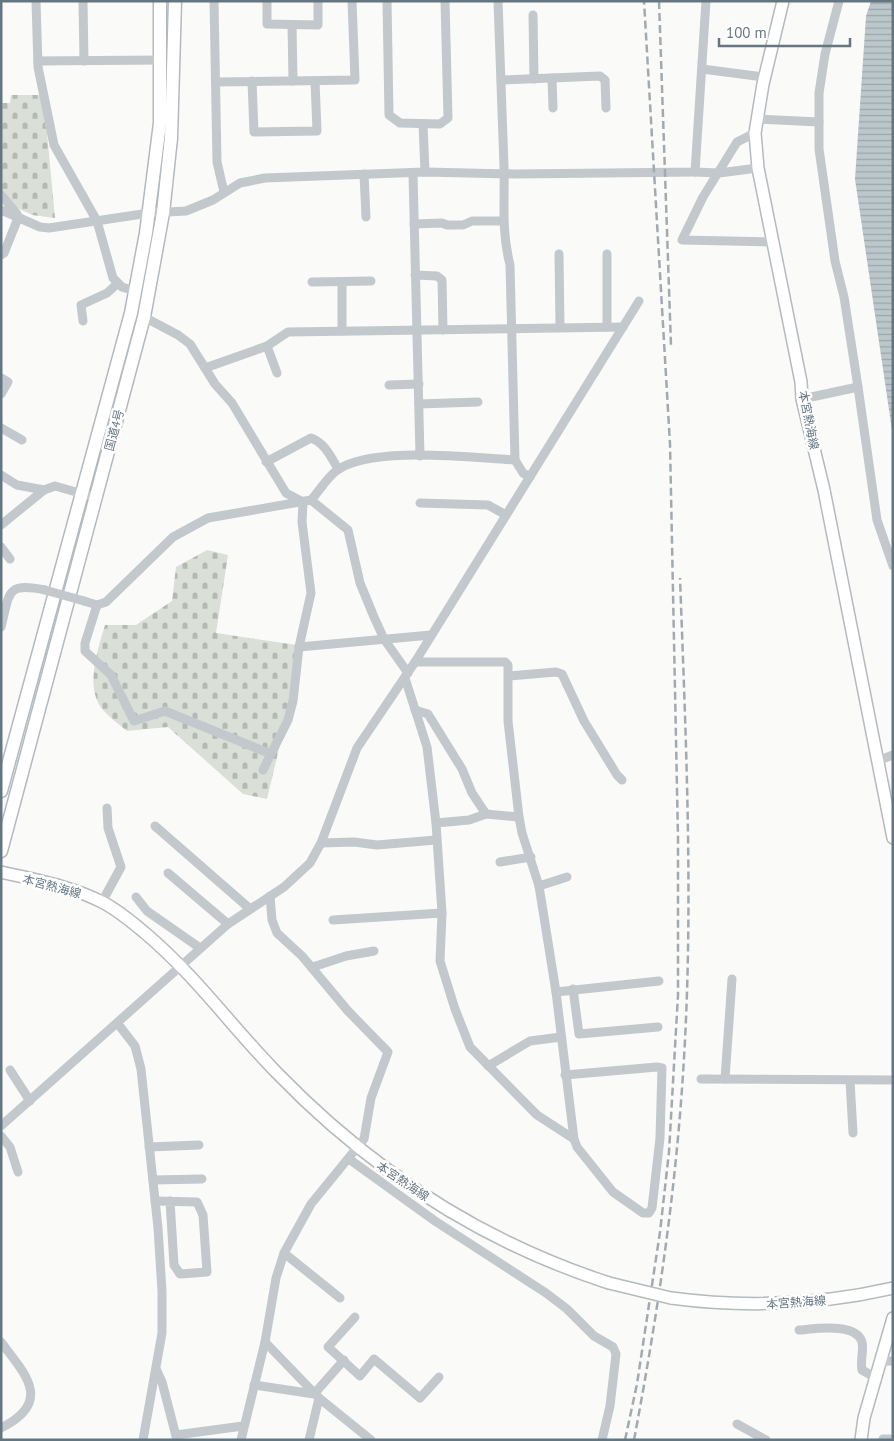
<svg xmlns="http://www.w3.org/2000/svg" width="894" height="1441" font-family="'PT Sans','Noto Sans JP',sans-serif">
<defs>
<pattern id="cemetery-stones" width="16" height="16" patternUnits="userSpaceOnUse" patternTransform="scale(1.25)"><rect width="16" height="16" fill="#dadfd7"/><path d="M2 7V4a2 2 0 0 1 4 0v3zM10 15v-3a2 2 0 0 1 4 0v3z" fill="#b4b9b4"/></pattern>
<pattern id="water-rules" width="6" height="5" patternUnits="userSpaceOnUse" patternTransform="scale(1.25)"><rect width="6" height="5" fill="#bbc7cb"/><path d="M0 2.5h6" fill="none" stroke="#9ca6aa"/></pattern>
</defs>
<rect width="100%" height="100%" fill="#fafaf8"/>
<g fill="url(#cemetery-stones)">
<polygon points="11,95 40,95 47,133 55,218 32,215 1,200 1,103 10,103"/>
<path d="M 207,550 L 228,555 L 216,633 L 297,645 L 289,707 L 267,799 L 243,794 L 168,727 L 127,731 C 119,724 110,718 103,710 C 84,688 98,649 105,625 L 136,625 L 172,601 L 176,567 Z"/>
</g>
<polygon fill="url(#water-rules)" points="871,1 893,1 893,437 855,179 866,16"/>
<g fill="none" stroke-linecap="round" stroke-linejoin="round">
<g stroke="#b5babe" stroke-width="14">
<g id="major">
<polyline points="783,1 763,84 755,133 758,168 801,382 802,399 824,490 893,838"/>
<path d="M 1,872 C 36,880 71,886 102,902 C 118,910 132,922 145,933 C 195,975 232,1027 277,1073 C 370,1169 482,1242 609,1283"/>
<path d="M 671,1298 C 746,1308 819,1305 893,1288"/>
<polyline points="861,1440 864,1418 893,1318"/>
</g>
</g>
<g stroke="#b4b9bd" stroke-width="15">
<g id="highway">
<polyline points="1,791 131,313 146,233 160,123 160,1"/>
<polyline points="1,851 144,317 163,213 171,138 175,1"/>
</g>
</g>
<g stroke="#c3c8cc" stroke-width="9">
<polyline points="36,1 38,67 54,145 97,221 113,278 122,287 135,291"/>
<polyline points="83,1 84,61"/>
<polyline points="214,1 217,162 224,192"/>
<polyline points="267,1 267,24 318,25 318,1"/>
<polyline points="387,1 389,115 400,123 440,124 448,118 445,1"/>
<path d="M 498,1 C 500,56 502,111 504,166 C 505,202 501,229 510,265 L 515,460 L 523,473 L 530,477"/>
<polyline points="839,1 825,54 819,93 819,149 835,261 844,297 858,387 877,520 893,566"/>
<polyline points="533,15 534,79"/>
<polyline points="292,25 293,81"/>
<polyline points="38,61 161,60"/>
<polyline points="702,69 764,77"/>
<polyline points="552,78 553,108"/>
<polyline points="501,80 600,76 605,80 606,108"/>
<polyline points="252,81 254,132 317,131 315,81"/>
<polyline points="217,82 355,80 352,1"/>
<polyline points="758,119 819,122"/>
<polyline points="423,124 425,172"/>
<polyline points="755,133 737,142 703,197 682,240 771,242"/>
<polyline points="695,172 719,173 758,168"/>
<polyline points="413,173 420,456"/>
<polyline points="364,174 366,217"/>
<polyline points="1,195 17,214 18,218 4,253 1,255"/>
<polyline points="1,210 40,227 49,228 149,213 186,211 213,200 240,183 265,178 425,172 515,174 695,172 706,1"/>
<polyline points="414,224 442,223 447,225 463,225 472,221 503,221"/>
<polyline points="559,254 560,327"/>
<polyline points="607,254 607,327"/>
<polyline points="415,275 437,276 442,280 443,330"/>
<polyline points="312,282 371,281"/>
<polyline points="342,282 342,331"/>
<polyline points="144,317 178,335 190,344 215,384 232,403 286,493 303,502 302,522 311,593 299,647 431,635"/>
<polyline points="83,321 81,305 107,293 117,284"/>
<polyline points="267,346 277,373"/>
<polyline points="205,368 267,346 288,332 623,327"/>
<polyline points="1,378 8,382 1,394"/>
<polyline points="389,385 419,384"/>
<polyline points="802,399 858,387"/>
<polyline points="419,404 478,402"/>
<polyline points="1,428 22,440"/>
<path d="M 266,462 L 311,438 C 325,443 331,457 338,469"/>
<polyline points="1,475 17,485 44,490"/>
<polyline points="311,500 348,530 360,583 374,617 384,639 408,673"/>
<polyline points="420,503 488,505 506,515"/>
<polyline points="1,525 44,490 55,486 97,498"/>
<polyline points="1,547 10,559"/>
<path d="M 84,601 L 97,605 L 106,602 L 173,537 L 208,518 L 311,500 C 319,491 327,478 336,471 C 370,445 472,458 515,460"/>
<polyline points="97,605 85,643 85,651 111,675 134,721 165,711 271,754"/>
<path d="M 1,627 C 10,593 5,582 45,590"/>
<polyline points="415,662 505,662 508,665 508,721 519,817 522,833 539,886 556,992 574,1139 577,1147 613,1192 643,1213 649,1213 652,1208 660,1138 662,1068 657,1067 565,1075"/>
<polyline points="509,676 556,672 562,674 584,721 617,775 622,780"/>
<polyline points="405,678 427,747 436,823 442,913 440,961 455,1009 470,1047 537,1115 574,1139"/>
<polyline points="415,710 428,714 462,769 472,793 486,814"/>
<polyline points="877,761 893,755"/>
<polyline points="263,770 288,720 293,701 299,647"/>
<polyline points="436,823 469,820 486,814 519,817"/>
<polyline points="155,826 249,908"/>
<polyline points="321,843 354,842 377,845 436,840"/>
<polyline points="500,862 531,857"/>
<polyline points="168,873 228,924"/>
<polyline points="539,886 567,877"/>
<polyline points="136,897 147,911 200,948"/>
<polyline points="102,902 121,867 108,828 107,808"/>
<polyline points="333,920 442,913"/>
<polyline points="313,967 346,956 374,951"/>
<polyline points="573,989 579,1034 658,1027"/>
<polyline points="556,992 659,981"/>
<polyline points="118,1024 135,1046 141,1069 158,1228 162,1291 162,1333 143,1440"/>
<polyline points="488,1066 530,1041 561,1037"/>
<polyline points="10,1070 30,1101"/>
<polyline points="701,1079 893,1080"/>
<polyline points="725,1079 732,979"/>
<polyline points="850,1081 853,1133"/>
<polyline points="1,1126 228,924 284,887 310,863 321,843 357,748 415,662 639,301"/>
<polyline points="1,1136 10,1147 18,1172"/>
<polyline points="149,1147 199,1145"/>
<polyline points="349,1159 435,1221 546,1293 567,1309 594,1336 613,1347 616,1354 610,1406 602,1440"/>
<polyline points="153,1180 202,1179"/>
<polyline points="155,1201 197,1202 203,1215 207,1272 180,1274 174,1265 170,1201"/>
<polyline points="284,1253 340,1298"/>
<polyline points="355,1317 328,1347 360,1376 374,1359 420,1398 439,1377"/>
<path d="M 799,1330 C 814,1329 856,1322 862,1342 C 864,1351 860,1360 862,1370 L 876,1378"/>
<path d="M 1,1342 C 26,1375 53,1402 1,1428"/>
<polyline points="265,1342 319,1398 371,1440"/>
<polyline points="881,1361 893,1361"/>
<polyline points="156,1369 162,1382 177,1440"/>
<polyline points="254,1385 314,1394 344,1360"/>
<polyline points="737,1424 766,1440"/>
<polyline points="176,1435 243,1426"/>
<polyline points="883,1439 893,1439"/>
<polyline points="241,1440 265,1342 276,1278 284,1253 311,1204 364,1139 371,1098 388,1052 348,1011 302,956 277,933 272,920 270,896"/>
<polyline points="309,1440 319,1398"/>
</g>
<use href="#major" stroke="#fff" stroke-width="11"/>
<use href="#highway" stroke="#fff" stroke-width="12"/>
<g stroke="#a2aab0" stroke-width="2.5" stroke-dasharray="8 4" stroke-linecap="butt">
<polyline points="659,1 671,346"/>
<polyline points="625,1440 637,1384 660,1232 669,1152 678,995 678,838 670,444 644,1"/>
<path d="M 634,1440 C 657,1318 675,1197 683,1074 C 694,909 686,743 680,578"/>
</g>
<g stroke="#b5babe" stroke-width="14" stroke-linecap="butt">
<polyline id="major-bridge" points="609,1283 671,1298"/>
</g>
<polyline stroke="#c3c8cc" stroke-width="9" points="45,590 84,601"/>
<use href="#major-bridge" stroke="#fff" stroke-width="11"/>
</g>
<g text-anchor="middle" dominant-baseline="central" stroke-width="5" stroke-linejoin="round" paint-order="stroke">
<g font-size="12" fill="#657683" stroke="#fff">
<text transform="translate(809 420) rotate(79)">本宮熱海線</text>
<text transform="translate(114 430) rotate(-75)">国道4号</text>
<text transform="translate(52 886) rotate(15)">本宮熱海線</text>
<text transform="translate(403 1181) rotate(34)">本宮熱海線</text>
<text transform="translate(796 1302) rotate(-4)">本宮熱海線</text>
</g>
</g>
<rect width="894" height="1441" fill="none" stroke="#657683" stroke-width="5"/>
<path d="M719 38v8h131v-8" fill="none" stroke="#657683" stroke-width="2.5"/>
<text x="726" y="38" font-size="15" fill="#657683" stroke="#ffffff" stroke-width="4" paint-order="stroke">100 m</text>
</svg>
